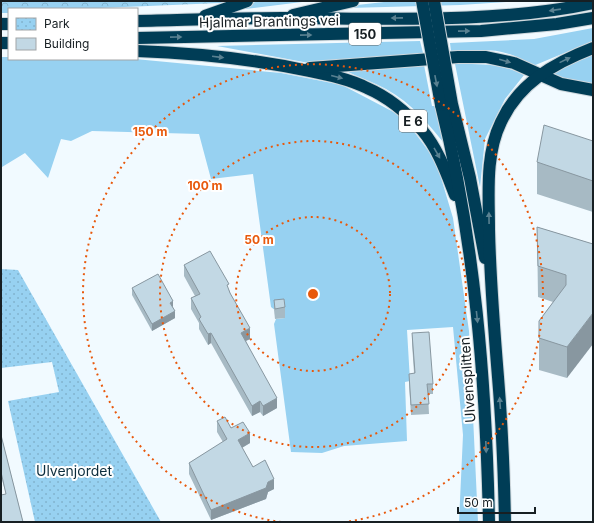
<svg xmlns="http://www.w3.org/2000/svg" width="594" height="523" font-family="Inter,sans-serif">
<defs>
<pattern id="forest-crowns" width="20" height="18" patternUnits="userSpaceOnUse"><rect width="20" height="18" fill="#97d1f1"/><path d="M2 6a3 3 0 1 1 6 0M12 15a3 3 0 1 1 6 0" fill="none" stroke="#81b3ce"/></pattern>
<pattern id="park-dots" width="8" height="8" patternUnits="userSpaceOnUse"><rect width="8" height="8" fill="#97d1f1"/><path d="M2 2h.1M6 6h.1" fill="none" stroke="#81b3ce" stroke-width="1.8" stroke-linecap="round"/></pattern>
</defs>
<rect width="100%" height="100%" fill="#f1faff"/>
<g fill="#97d1f1">
<polygon points="258,1 310,1 245,9 244,6"/>
<polygon points="393,1 522,1 460,5 348,8 348,6"/>
<path d="M 593,28 L 593,41 L 533,66 C 502,46 487,50 451,51 L 450,43 L 534,39 Z"/>
<polygon points="420,41 423,53 309,63 217,46"/>
<polygon points="593,55 593,84 564,80 553,74 564,67"/>
<polygon points="1,57 9,57 9,59 135,59 281,73 342,85 403,117 436,161 453,218 469,331 478,522 459,522 463,435 453,327 407,330 410,381 405,382 407,441 344,446 322,453 291,452 274,324 276,319 285,318 271,307 253,174 211,179 199,134 92,131 71,141 61,139 48,178 25,153 2,167 1,175"/>
<path d="M 455,64 C 481,64 500,63 524,75 L 505,99 L 485,139 L 480,187 Z"/>
<path d="M 424,65 L 432,106 L 438,106 L 448,148 C 430,126 412,103 386,89 C 373,82 358,77 344,70 Z"/>
</g>
<polygon fill="url(#forest-crowns)" points="1,1 230,1 220,3 76,9 9,9 9,13 1,13"/>
<polygon fill="url(#park-dots)" points="1,269 18,270 161,522 35,522 8,401 59,392 52,362 1,368"/>
<g fill="none" stroke-linecap="round" stroke-linejoin="round">
<g stroke="#ced7dc" stroke-width="14">
<g id="highway">
<polyline points="293,15 353,1"/>
<polyline points="205,16 247,1"/>
<path d="M 137,21 C 185,20 234,18 282,18 C 382,18 496,24 593,3"/>
<polyline points="1,24 9,24"/>
<polyline points="137,38 481,31 557,24 593,18"/>
<polyline points="1,43 9,43"/>
<path d="M 137,51 C 194,53 253,59 309,71 C 329,75 349,79 367,88 C 388,97 407,113 422,130 C 438,149 446,172 455,195"/>
<polyline points="310,68 458,57 486,57 514,63 561,84 593,90"/>
<polyline points="452,104 470,178 485,258"/>
<path d="M 441,105 C 475,241 486,382 489,522"/>
<path d="M 505,522 C 504,474 502,425 498,377 C 494,328 490,279 489,229 C 489,194 485,155 501,122 C 519,83 554,63 593,48"/>
</g>
</g>
<use href="#highway" stroke="#003d56" stroke-width="12"/>
<g stroke="#ced7dc" stroke-width="14" stroke-linecap="butt">
<g id="highway-bridge">
<polyline points="422,1 441,105"/>
<polyline points="434,1 452,104"/>
</g>
</g>
<use href="#highway-bridge" stroke="#003d56" stroke-width="12"/>
</g>
<g fill="#a7bac4">
<polygon points="593,141 593,212 537,194 537,162"/>
<polygon points="537,227 593,244 567,378 539,370 539,321 553,302 538,297"/>
<polygon points="184,265 229,290 250,339 246,341 277,408 263,416 260,412 252,416 211,343 208,345 199,329 199,323 191,309 191,298 195,296 184,276"/>
<polygon points="132,288 173,307 175,318 152,331 132,295"/>
<polygon points="274,300 285,307 285,318 275,319 274,310"/>
<polygon points="412,333 433,384 433,394 428,394 429,414 411,415 409,384 409,374 414,373 412,343"/>
<polygon points="217,421 231,428 250,443 242,448 253,467 274,489 268,492 266,499 211,520 189,474 189,463 223,442 217,432"/>
<polygon points="1,435 23,522 6,494 1,476"/>
</g>
<g fill="#8897a0">
<polygon points="173,301 173,308 170,303"/>
<polygon points="175,311 175,318 152,331 152,324"/>
<polygon points="593,313 593,344 567,378 567,347"/>
<polygon points="250,328 250,339 241,343 241,333"/>
<polygon points="211,333 211,343 208,345 208,334"/>
<polygon points="277,398 277,408 263,416 263,406"/>
<polygon points="260,401 260,412 252,416 252,406"/>
<polygon points="250,433 250,443 238,450 238,440"/>
<polygon points="274,479 274,489 268,492 266,499 211,520 211,510"/>
</g>
<g fill="#c2d8e4" stroke="#8897a0">
<polygon points="544,125 593,141 593,181 537,162"/>
<polygon points="537,227 593,244 593,313 567,347 539,338 539,321 566,285 566,275 538,266"/>
<polygon points="210,251 229,284 227,285 230,293 250,328 241,333 277,398 263,406 260,401 252,406 211,333 208,334 199,319 201,317 191,298 200,294 184,265"/>
<polygon points="158,274 173,301 170,303 175,311 152,324 132,288"/>
<polygon points="284,299 285,307 275,309 274,300"/>
<polygon points="429,332 433,384 427,384 429,404 411,405 409,374 415,373 412,333"/>
<polygon points="225,417 231,428 243,422 250,433 238,440 253,467 265,460 274,479 268,482 266,488 211,510 189,463 227,439 217,421"/>
<polygon points="1,435 23,522 1,522 1,495 6,494 1,472"/>
</g>
<defs><path id="oneway-solid" d="M-6-.8H1V-3.2L6.5 0L1 3.2V.8H-6Z"/></defs>
<g fill="#598191">
<use href="#oneway-solid" transform="translate(555 10) rotate(172)"/>
<use href="#oneway-solid" transform="translate(397 18) rotate(179)"/>
<use href="#oneway-solid" transform="translate(464 31) rotate(-1)"/>
<use href="#oneway-solid" transform="translate(306 35) rotate(-1)"/>
<use href="#oneway-solid" transform="translate(176 37) rotate(-1)"/>
<use href="#oneway-solid" transform="translate(218 57) rotate(7)"/>
<use href="#oneway-solid" transform="translate(565 60) rotate(-26)"/>
<use href="#oneway-solid" transform="translate(505 61) rotate(16)"/>
<use href="#oneway-solid" transform="translate(337 77) rotate(14)"/>
<use href="#oneway-solid" transform="translate(436 81) rotate(79)"/>
<use href="#oneway-solid" transform="translate(437 153) rotate(60)"/>
<use href="#oneway-solid" transform="translate(489 218) rotate(-91)"/>
<use href="#oneway-solid" transform="translate(477 317) rotate(84)"/>
<use href="#oneway-solid" transform="translate(500 403) rotate(-94)"/>
<use href="#oneway-solid" transform="translate(486 447) rotate(88)"/>
</g>
<g fill="none" stroke="#e8590c" stroke-width="2" stroke-dasharray="2 4">
<circle cx="313" cy="294" r="77"/>
<circle cx="313" cy="294" r="153"/>
<path d="M281 522A230 230 0 1 1 345 522"/>
</g>
<g text-anchor="middle" dominant-baseline="central" stroke-width="4" stroke-linejoin="round" paint-order="stroke">
<g fill="#fff" stroke="#5d6265" stroke-width="1">
<rect x="349" y="23" width="32" height="22" rx="3"/>
<rect x="399" y="110" width="28" height="22" rx="3"/>
</g>
<g font-size="13" font-weight="bold" fill="#171f23">
<text x="365" y="34">150</text>
<text x="413" y="121">E 6</text>
</g>
<g font-size="14" fill="#171f23" stroke="#fff">
<text transform="translate(269 21) rotate(-1)">Hjalmar Brantings vei</text>
<text transform="translate(467 380) rotate(-94)">Ulvensplitten</text>
</g>
<g font-size="14" fill="#0c2d3d" stroke="#fff">
<text x="74" y="470">Ulvenjordet</text>
</g>
</g>
<circle cx="313" cy="294" r="6" fill="#e8590c" stroke="#fff" stroke-width="2"/>
<g font-size="12" text-anchor="middle" font-weight="bold" fill="#e8590c" stroke="#fff" stroke-width="4" stroke-linejoin="round" paint-order="stroke">
<text x="150" y="136">150 m</text>
<text x="205" y="190">100 m</text>
<text x="259" y="244">50 m</text>
</g>
<rect width="594" height="523" fill="none" stroke="#171f23" stroke-width="4"/>
<rect x="8" y="8" width="130" height="52" fill="#ffffff" stroke="#a2a5a7"/>
<rect x="16" y="18" width="20" height="12" fill="url(#park-dots)" stroke="#a2a5a7"/>
<text x="44" y="28" font-size="12" fill="#171f23">Park</text>
<rect x="16" y="38" width="20" height="12" fill="#c2d8e4" stroke="#a2a5a7"/>
<text x="44" y="48" font-size="12" fill="#171f23">Building</text>
<path d="M458 507v6h77v-6" fill="none" stroke="#171f23" stroke-width="2"/>
<text x="464" y="507" font-size="12" fill="#171f23" stroke="#ffffff" stroke-width="3" paint-order="stroke">50 m</text>
</svg>
